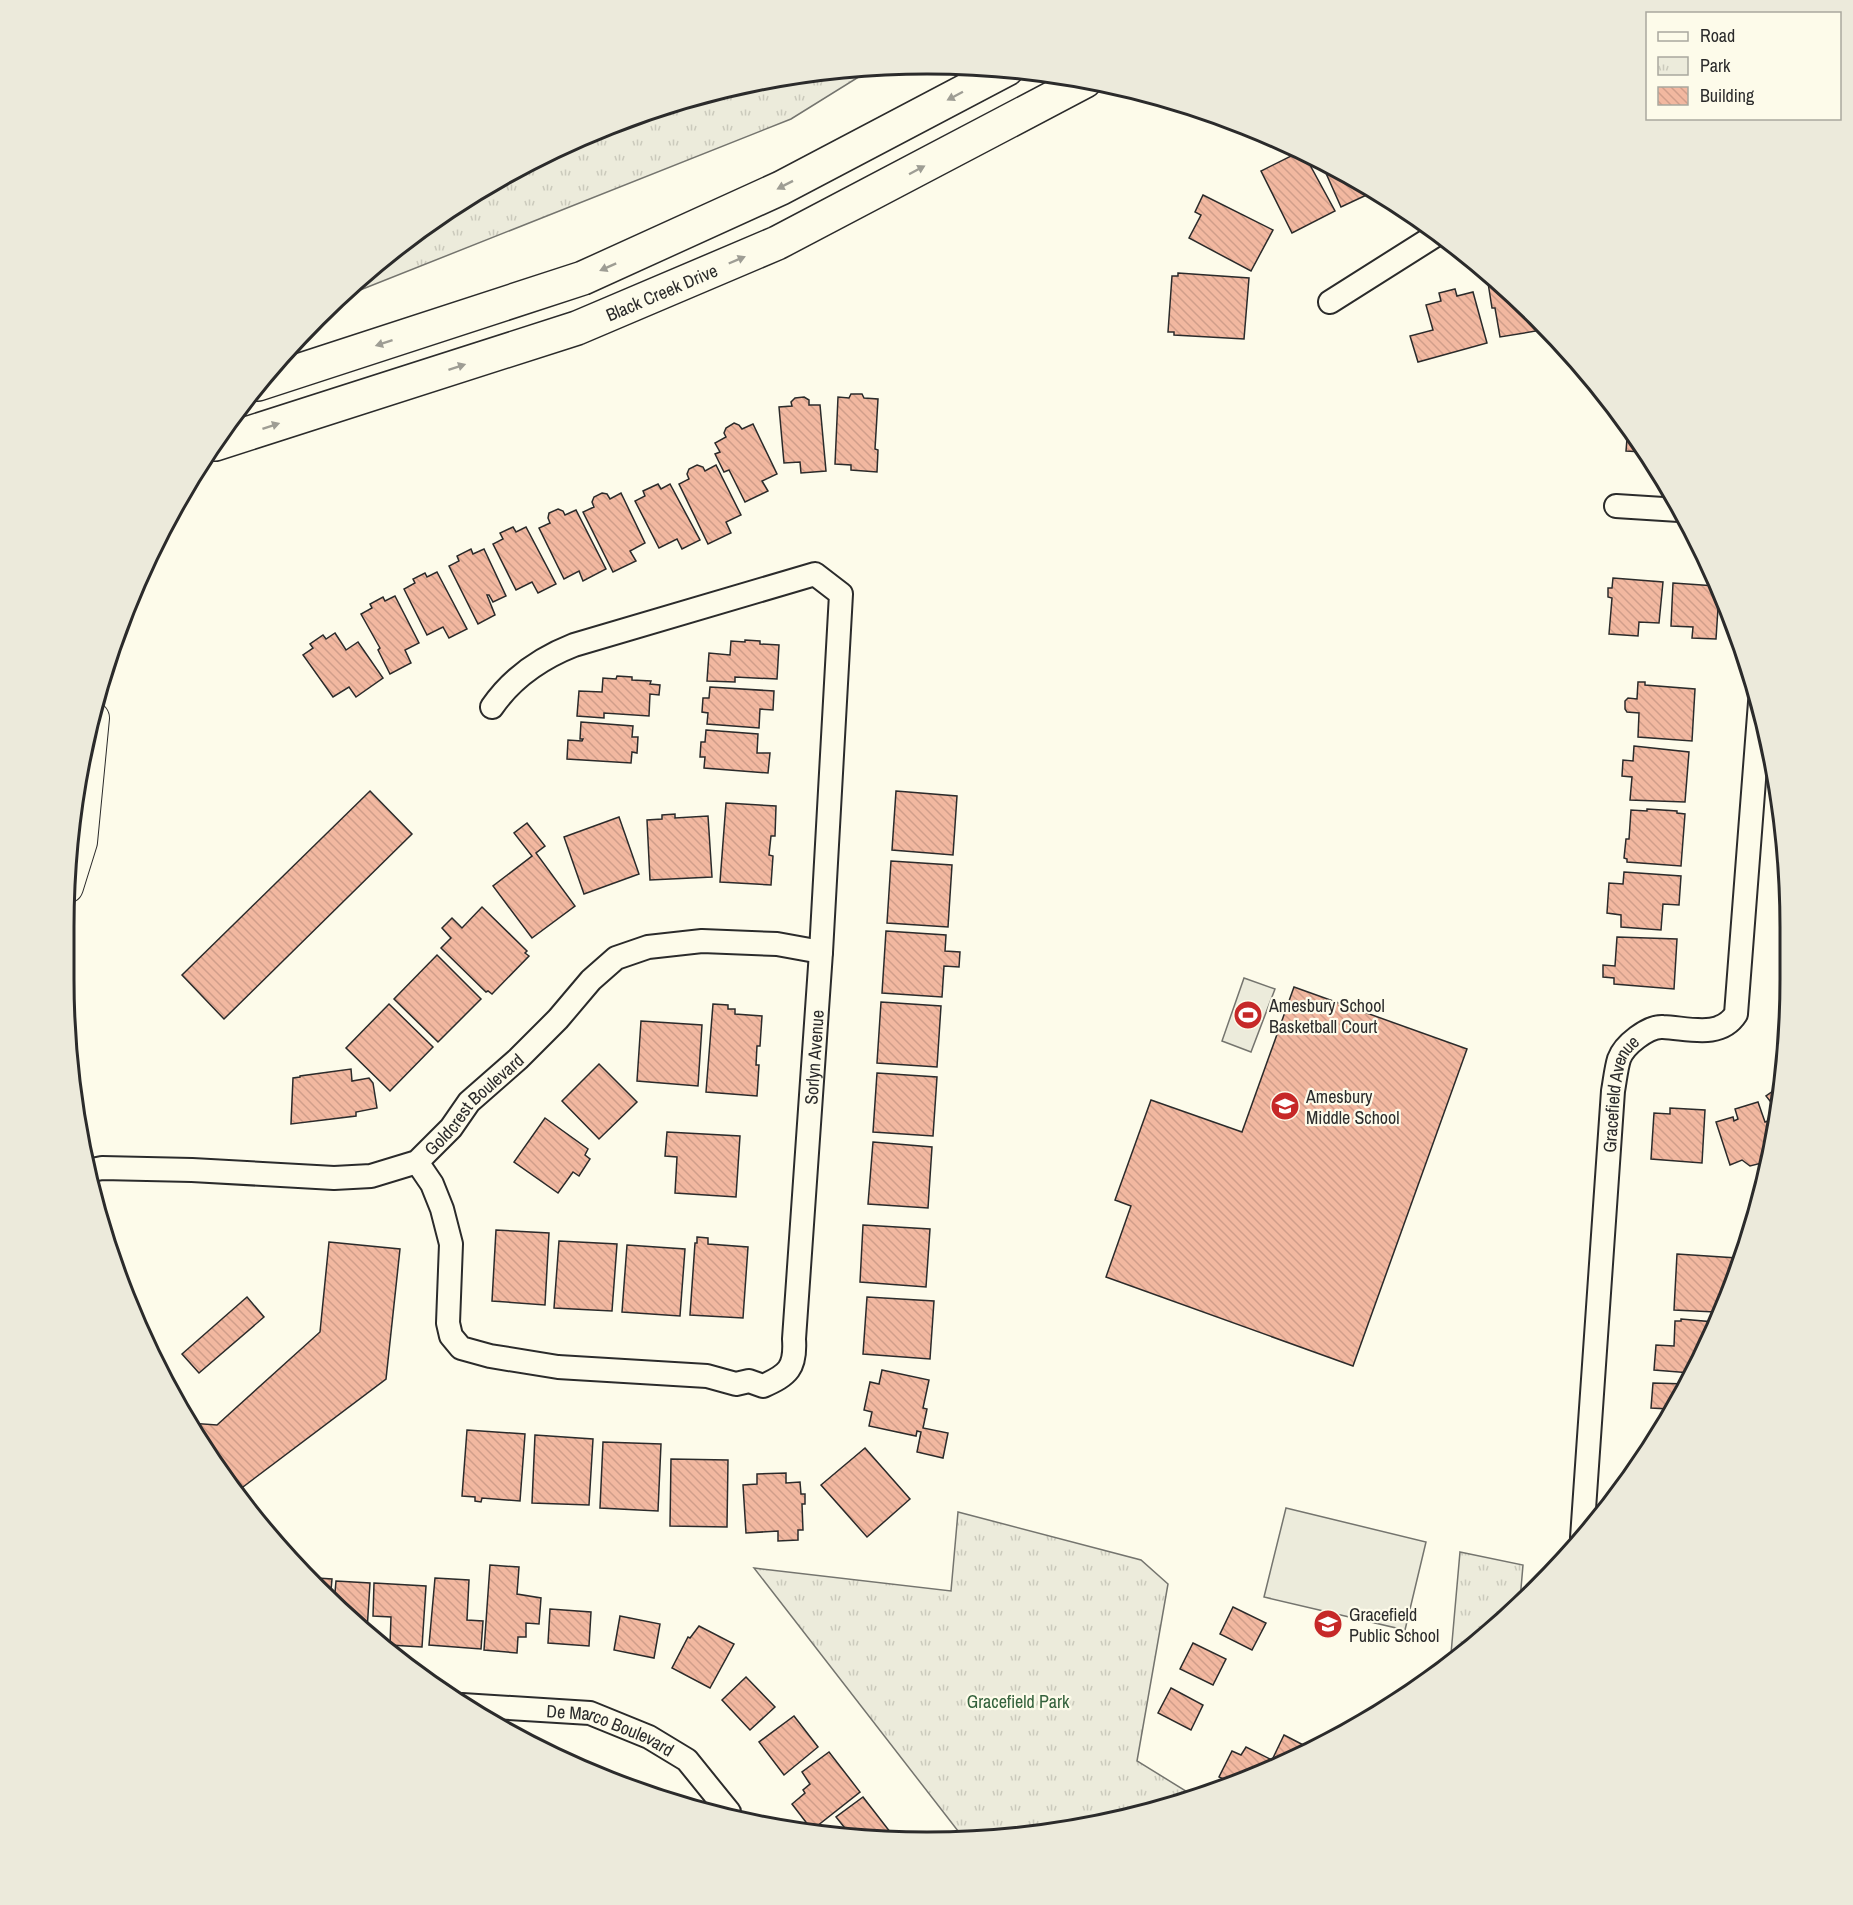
<svg xmlns="http://www.w3.org/2000/svg" width="1853" height="1905" font-family="'Archivo Narrow',sans-serif">
<defs>
<pattern id="park-tufts" width="24" height="20" patternUnits="userSpaceOnUse" patternTransform="scale(1.5)"><rect width="24" height="20" fill="#ecebdb"/><path d="M3 7l-1-3M5 7V3M7 7l1-3M15 17l-1-3M17 17v-4M19 17l1-3" fill="none" stroke="#cbcabc"/></pattern>
<pattern id="building-back-hatch" width="6" height="6" patternUnits="userSpaceOnUse" patternTransform="scale(1.5)"><rect width="6" height="6" fill="#f2b8a0"/><path d="M-1 5l2 2M0 0l6 6M5-1l2 2" fill="none" stroke="#d09e8a"/></pattern>
</defs>
<rect width="100%" height="100%" fill="#fdfbea"/>
<g fill="#ecebdb" stroke="#74746e" stroke-width="1.5">
<polygon points="1244,978 1275,989 1251,1052 1222,1041"/>
<polygon points="1286,1508 1426,1542 1405,1630 1264,1597"/>
</g>
<g fill="url(#park-tufts)" stroke="#74746e" stroke-width="1.5">
<polygon points="870,65 878,65 791,119 340,298 401,241 545,152 703,92"/>
<polygon points="958,1512 1141,1560 1168,1584 1137,1761 1194,1796 1150,1812 983,1840 965,1840 754,1568 951,1591"/>
<polygon points="1460,1552 1523,1565 1520,1600 1450,1665"/>
</g>
<g fill="url(#building-back-hatch)" stroke="#2b2b2b" stroke-width="1.5">
<polygon points="1299,152 1304,154 1335,211 1292,233 1261,171"/>
<polygon points="1321,162 1359,179 1375,191 1341,207"/>
<polygon points="1203,195 1273,230 1251,271 1189,238 1201,215 1195,212"/>
<polygon points="1486,270 1496,278 1534,318 1536,331 1500,337 1495,308 1492,308"/>
<polygon points="1178,273 1249,278 1244,339 1174,335 1174,332 1168,332 1172,276 1178,276"/>
<polygon points="1455,289 1457,296 1473,292 1487,343 1418,362 1410,336 1433,330 1426,305 1441,301 1439,293"/>
<polygon points="851,394 862,394 864,398 878,399 875,449 878,450 877,472 851,470 851,465 835,464 838,397 849,398"/>
<polygon points="804,397 809,400 809,405 820,405 826,471 801,473 800,462 784,463 779,407 792,406 791,402 795,398"/>
<polygon points="734,423 739,425 742,429 753,424 777,474 762,481 768,491 745,502 729,470 724,472 715,454 720,452 715,443 726,437 724,433 726,428"/>
<polygon points="1628,427 1643,452 1626,451"/>
<polygon points="697,465 703,467 705,471 716,465 741,515 726,522 731,533 708,544 679,484 689,479 687,474 689,469"/>
<polygon points="658,484 661,489 670,484 700,540 682,549 677,539 659,548 635,501 645,496 643,491"/>
<polygon points="602,493 607,494 610,499 621,493 645,543 630,551 636,561 613,572 583,512 594,507 592,502 594,497"/>
<polygon points="558,509 563,511 565,515 576,510 606,569 583,581 579,571 564,579 539,528 550,523 548,518 549,513"/>
<polygon points="513,527 516,532 526,527 556,584 538,593 532,582 516,590 493,544 503,539 500,533"/>
<polygon points="471,549 473,554 484,549 506,596 493,602 489,595 487,595 495,615 478,624 449,566 459,561 457,556"/>
<polygon points="437,572 467,629 449,638 443,627 427,635 404,589 415,583 413,579 425,573 427,577"/>
<polygon points="1613,578 1663,582 1659,623 1639,622 1638,636 1609,634 1612,598 1608,597 1608,588 1612,588"/>
<polygon points="1673,583 1716,586 1719,593 1716,639 1692,638 1693,627 1671,626"/>
<polygon points="395,596 419,643 405,650 411,663 390,674 378,650 380,648 361,614 372,608 370,604 383,597 385,601"/>
<polygon points="335,633 346,650 358,642 383,678 356,697 349,687 333,697 303,655 313,648 310,644 323,635 326,639"/>
<polygon points="745,640 760,641 760,644 779,645 777,679 735,677 735,682 707,681 709,653 730,655 731,641 745,642"/>
<polygon points="617,676 632,677 632,680 651,681 650,684 660,685 659,695 650,694 649,716 604,713 604,718 577,716 579,691 602,692 603,678 616,679"/>
<polygon points="1638,682 1645,682 1645,685 1695,689 1692,741 1638,737 1639,713 1627,712 1625,709 1625,701 1628,698 1637,699"/>
<polygon points="710,687 774,691 773,710 760,709 759,728 707,724 708,713 702,712 703,698 709,698"/>
<polygon points="581,722 633,726 632,737 638,737 637,753 632,752 631,763 567,759 568,740 582,741 583,739 580,739"/>
<polygon points="706,730 758,734 757,753 770,753 768,773 704,768 705,757 700,757 701,742 705,742"/>
<polygon points="1634,746 1689,752 1685,802 1630,800 1632,777 1622,776 1623,760 1633,761"/>
<polygon points="370,791 412,834 224,1019 182,975"/>
<polygon points="896,791 957,796 953,855 892,850"/>
<polygon points="726,803 776,806 775,836 771,836 769,855 773,856 771,885 720,882"/>
<polygon points="1647,809 1677,811 1677,813 1685,814 1681,866 1627,862 1627,859 1624,858 1626,839 1629,839 1631,810 1647,811"/>
<polygon points="675,814 675,818 708,816 712,877 650,880 647,820 662,819 662,815"/>
<polygon points="619,817 639,874 584,894 564,837"/>
<polygon points="527,823 545,846 536,853 575,906 532,938 493,886 532,856 514,833"/>
<polygon points="891,861 952,865 948,927 887,923"/>
<polygon points="1624,872 1681,876 1679,905 1663,904 1661,930 1621,927 1621,915 1607,913 1609,883 1623,884"/>
<polygon points="482,907 527,951 525,953 529,956 492,994 488,991 486,992 441,948 451,938 442,928 452,918 462,928"/>
<polygon points="886,931 946,935 945,951 960,952 959,967 944,966 942,997 882,993"/>
<polygon points="1617,937 1677,939 1674,989 1614,984 1614,978 1603,977 1603,965 1615,966"/>
<polygon points="437,955 481,999 438,1042 394,999"/>
<polygon points="1294,987 1467,1049 1353,1366 1106,1277 1131,1206 1115,1200 1151,1100 1242,1132"/>
<polygon points="881,1002 941,1006 937,1067 877,1063"/>
<polygon points="389,1004 433,1047 390,1091 346,1048"/>
<polygon points="713,1004 728,1005 728,1009 735,1009 735,1014 762,1016 760,1046 757,1046 756,1065 759,1065 757,1096 706,1092"/>
<polygon points="641,1021 702,1025 698,1086 637,1081"/>
<polygon points="599,1064 637,1102 599,1139 562,1101"/>
<polygon points="351,1069 352,1081 369,1078 373,1083 377,1108 356,1112 356,1116 291,1124 293,1078 300,1077 300,1076"/>
<polygon points="877,1073 937,1077 933,1136 873,1132"/>
<polygon points="1783,1084 1783,1091 1778,1111 1766,1096"/>
<polygon points="1758,1102 1765,1122 1771,1120 1774,1128 1766,1162 1750,1166 1742,1160 1730,1165 1716,1122 1733,1117 1734,1121 1738,1119 1735,1109"/>
<polygon points="1670,1108 1705,1110 1702,1163 1651,1159 1654,1113 1670,1114"/>
<polygon points="545,1118 588,1149 585,1155 590,1159 579,1176 573,1172 558,1193 514,1162"/>
<polygon points="667,1132 740,1136 736,1197 675,1193 677,1157 665,1156"/>
<polygon points="873,1142 932,1147 928,1208 868,1204"/>
<polygon points="1754,1198 1758,1198 1752,1222"/>
<polygon points="863,1225 930,1229 926,1287 860,1282"/>
<polygon points="496,1230 549,1233 545,1305 492,1301"/>
<polygon points="697,1237 708,1238 708,1244 748,1247 743,1318 690,1315 695,1243 697,1243"/>
<polygon points="559,1241 617,1244 612,1311 554,1308"/>
<polygon points="329,1242 400,1249 386,1379 239,1490 234,1489 209,1459 190,1423 217,1425 320,1332"/>
<polygon points="627,1245 685,1249 680,1316 622,1312"/>
<polygon points="1677,1254 1737,1258 1736,1269 1738,1270 1720,1310 1715,1310 1715,1312 1674,1310"/>
<polygon points="247,1297 264,1317 199,1373 182,1354"/>
<polygon points="867,1297 934,1301 930,1359 863,1354"/>
<polygon points="1681,1319 1714,1322 1691,1373 1654,1370 1656,1345 1674,1346 1675,1321 1681,1321"/>
<polygon points="882,1370 929,1380 923,1408 927,1409 923,1428 948,1433 943,1458 917,1452 921,1432 917,1431 916,1436 869,1426 872,1412 864,1410 870,1382 879,1384"/>
<polygon points="1653,1383 1686,1384 1668,1418 1669,1409 1651,1408"/>
<polygon points="467,1430 525,1434 520,1501 482,1498 481,1502 475,1501 475,1497 462,1496"/>
<polygon points="535,1435 593,1439 589,1505 532,1503"/>
<polygon points="603,1442 661,1444 658,1511 600,1508"/>
<polygon points="865,1448 910,1499 867,1537 821,1485"/>
<polygon points="671,1459 728,1460 727,1527 670,1526"/>
<polygon points="786,1473 786,1483 800,1482 801,1494 805,1494 805,1504 802,1504 803,1530 798,1530 798,1540 778,1541 778,1531 746,1533 743,1485 757,1484 757,1474"/>
<polygon points="490,1565 519,1567 517,1594 541,1598 539,1624 526,1623 526,1637 518,1637 517,1653 484,1650"/>
<polygon points="317,1578 332,1579 330,1601 316,1589"/>
<polygon points="435,1578 469,1580 467,1620 483,1621 481,1649 429,1645"/>
<polygon points="336,1581 370,1583 367,1631 334,1604"/>
<polygon points="374,1583 426,1586 422,1647 390,1645 391,1617 373,1616"/>
<polygon points="1233,1607 1266,1623 1252,1650 1220,1634"/>
<polygon points="550,1609 591,1612 589,1646 548,1643"/>
<polygon points="620,1616 660,1624 654,1658 614,1650"/>
<polygon points="699,1626 734,1644 710,1688 672,1668 688,1637 690,1638"/>
<polygon points="1193,1643 1226,1659 1213,1685 1180,1669"/>
<polygon points="746,1677 775,1707 750,1730 722,1700"/>
<polygon points="1171,1688 1203,1705 1191,1730 1158,1713"/>
<polygon points="794,1716 818,1747 784,1775 759,1742"/>
<polygon points="1284,1735 1313,1750 1230,1782 1219,1777 1232,1751 1241,1755 1246,1747 1272,1760"/>
<polygon points="829,1752 860,1792 812,1830 792,1804 805,1793 803,1790 810,1784 802,1772"/>
<polygon points="863,1797 894,1837 843,1836 848,1832 836,1817"/>
</g>
<g fill="none" stroke-linecap="round" stroke-linejoin="round">
<g stroke="#2b2b2b" stroke-width="26">
<g id="street">
<polyline points="1330,302 1436,235"/>
<polyline points="1616,506 1679,510"/>
<path id="s1" d="M 417,1162 L 432,1184 L 442,1209 L 451,1244 L 448,1323 L 451,1336 L 461,1348 L 490,1356 L 558,1367 L 707,1376 L 736,1384 L 749,1381 L 763,1386 C 788,1375 796,1368 794,1339 L 821,952 L 841,594 L 815,574 L 574,645 C 541,658 512,678 492,707"/>
<path id="s2" d="M 87,1171 L 102,1168 L 192,1170 L 334,1178 L 371,1176 L 417,1162 L 451,1128 L 469,1102 L 518,1059 L 558,1019 L 591,980 L 616,958 L 648,947 L 702,941 L 777,944 L 821,952"/>
<path id="s3" d="M 1582,1538 L 1613,1091 C 1615,1080 1616,1069 1619,1059 C 1624,1045 1648,1026 1663,1027 C 1688,1028 1720,1039 1736,1014 L 1760,702"/>
<path id="s4" d="M 462,1705 L 590,1713 L 649,1737 L 687,1760 L 729,1812"/>
</g>
</g>
<g stroke="#2b2b2b" stroke-width="34">
<polyline id="secondary" points="67,887 81,842 93,718"/>
</g>
<g stroke="#2b2b2b" stroke-width="36">
<g id="highway">
<polyline points="258,384 583,278 781,188 1007,69"/>
<path id="s5" d="M 215,444 L 577,328 L 777,243 L 1085,81"/>
</g>
</g>
<use href="#street" stroke="#fdfbea" stroke-width="22"/>
<use href="#secondary" stroke="#fdfbea" stroke-width="32"/>
<use href="#highway" stroke="#fdfbea" stroke-width="33"/>
</g>
<defs><path id="oneway-solid" d="M-6-.8H1V-3.2L6.5 0L1 3.2V.8H-6Z" transform="scale(1.5)"/></defs>
<g fill="#9e9d94">
<use href="#oneway-solid" transform="translate(955 96) rotate(152)"/>
<use href="#oneway-solid" transform="translate(917 170) rotate(-28)"/>
<use href="#oneway-solid" transform="translate(785 185) rotate(153)"/>
<use href="#oneway-solid" transform="translate(737 260) rotate(-23)"/>
<use href="#oneway-solid" transform="translate(608 267) rotate(156)"/>
<use href="#oneway-solid" transform="translate(384 343) rotate(162)"/>
<use href="#oneway-solid" transform="translate(457 367) rotate(-18)"/>
<use href="#oneway-solid" transform="translate(271 426) rotate(-18)"/>
</g>
<defs>
<g id="stadium-disc" transform="scale(1.5)"><circle r="9.5" fill="#c62828" stroke="#fdfbea"/><path d="M0-5a6.5 5 0 1 0 0 10a6.5 5 0 1 0 0-10ZM-3.5-1.8h7v3.6h-7Z" fill="#fff"/></g>
<g id="school-disc" transform="scale(1.5)"><circle r="9.5" fill="#c62828" stroke="#fdfbea"/><path d="M0-5L7-2L0 1L-7-2ZM-4 1L0 2.5L4 1V4Q0 6-4 4Z" fill="#fff"/></g>
</defs>
<g fill-rule="evenodd">
<use href="#stadium-disc" x="1248" y="1015"/>
<use href="#school-disc" x="1285" y="1106"/>
<use href="#school-disc" x="1328" y="1624"/>
</g>
<g text-anchor="middle" dominant-baseline="central" stroke-width="4.5" stroke-linejoin="round" paint-order="stroke">
<g font-size="18" fill="#2b2b2b" stroke="#fdfbea">
<text stroke="none"><textPath href="#s5" startOffset="472">Black Creek Drive</textPath></text>
<text stroke="none"><textPath href="#s1" startOffset="849">Sorlyn Avenue</textPath></text>
<text stroke="none"><textPath href="#s3" startOffset="447">Gracefield Avenue</textPath></text>
<text stroke="none"><textPath href="#s2" startOffset="414">Goldcrest Boulevard</textPath></text>
<text stroke="none"><textPath href="#s4" startOffset="152">De Marco Boulevard</textPath></text>
</g>
<g font-size="18" fill="#2b2b2b" stroke="#fdfbea" text-anchor="start">
<text x="1269" y="1005">Amesbury School<tspan x="1269" dy="21">Basketball Court</tspan></text>
<text x="1306" y="1096">Amesbury<tspan x="1306" dy="21">Middle School</tspan></text>
<text x="1349" y="1614">Gracefield<tspan x="1349" dy="21">Public School</tspan></text>
</g>
<g font-size="18" fill="#34623c" stroke="#fdfbea">
<text x="1018" y="1701">Gracefield Park</text>
</g>
</g>
<path d="M0 0H1853V1905H0ZM927 74H927A853 853 0 0 1 1780 927V979A853 853 0 0 1 927 1832H927A853 853 0 0 1 74 979V927A853 853 0 0 1 927 74Z" fill="#eceadb" fill-rule="evenodd"/>
<path fill="none" stroke="#2b2b2b" stroke-width="3" d="M927 74H927A853 853 0 0 1 1780 927V979A853 853 0 0 1 927 1832H927A853 853 0 0 1 74 979V927A853 853 0 0 1 927 74Z"/>
<rect x="1646" y="12" width="195" height="108" fill="#fdfbea" stroke="#a9a89e" stroke-width="1.5"/>
<rect x="1658" y="32" width="30" height="9" fill="#fdfbea" stroke="#a9a89e" stroke-width="1.5"/>
<text x="1700" y="42" font-size="18" fill="#2b2b2b">Road</text>
<rect x="1658" y="57" width="30" height="18" fill="url(#park-tufts)" stroke="#a9a89e" stroke-width="1.5"/>
<text x="1700" y="72" font-size="18" fill="#2b2b2b">Park</text>
<rect x="1658" y="87" width="30" height="18" fill="url(#building-back-hatch)" stroke="#a9a89e" stroke-width="1.5"/>
<text x="1700" y="102" font-size="18" fill="#2b2b2b">Building</text>
</svg>
